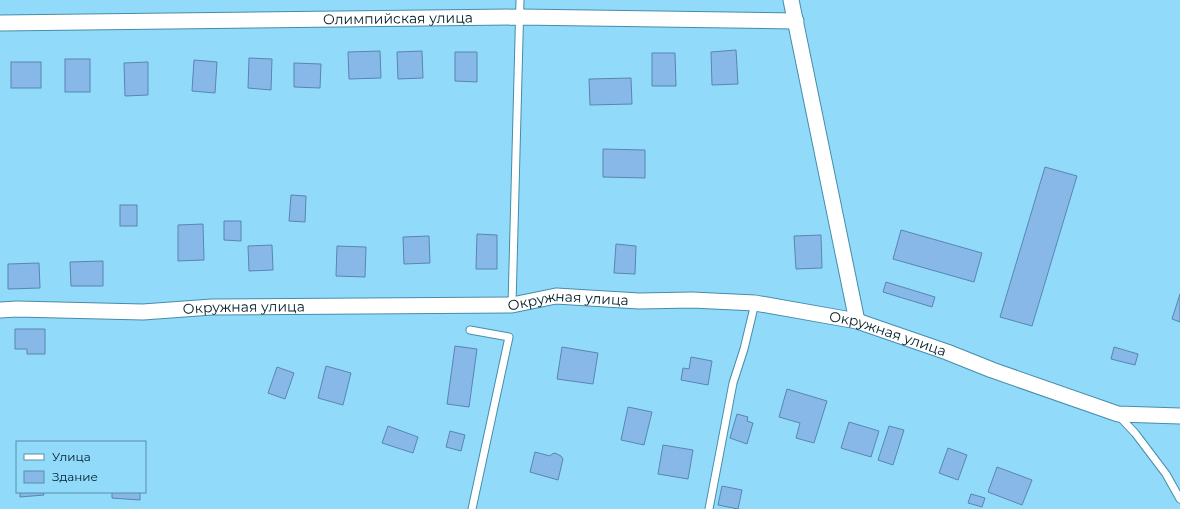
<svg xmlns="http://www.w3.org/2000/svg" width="1180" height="509" font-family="Montserrat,sans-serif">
<rect width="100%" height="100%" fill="#92dafa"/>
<g fill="#88b8e7" stroke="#5786b2">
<polygon points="736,50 738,84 712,85 711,52"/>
<polygon points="380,51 381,78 349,79 348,52"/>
<polygon points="422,51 423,78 398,79 397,52"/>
<polygon points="455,52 477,52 477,82 455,81"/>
<polygon points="652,53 675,53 676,86 652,86"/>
<polygon points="249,58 272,59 271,90 248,88"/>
<rect x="65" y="59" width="25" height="33"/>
<polygon points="194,60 217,62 215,93 192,91"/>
<rect x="11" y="62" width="30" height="26"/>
<polygon points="148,62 148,95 125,96 124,63"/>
<polygon points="294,63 321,64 320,88 294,87"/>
<polygon points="631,78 632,104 590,105 589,79"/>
<polygon points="603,149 645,150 645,178 603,177"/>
<polygon points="1045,167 1077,176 1032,326 1000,317"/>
<polygon points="291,195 306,196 305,222 289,221"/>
<rect x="120" y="205" width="17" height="21"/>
<polygon points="224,221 241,221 241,241 224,240"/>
<polygon points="203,224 204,260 178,261 178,225"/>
<polygon points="901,230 982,253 974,282 893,259"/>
<polygon points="477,234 497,235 497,269 476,269"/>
<polygon points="821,235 822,268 796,269 794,236"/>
<polygon points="429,236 430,263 404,264 403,237"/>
<polygon points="616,244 636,246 635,274 614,273"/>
<polygon points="272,245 273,270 249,271 248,246"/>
<polygon points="337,246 366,247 365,277 336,276"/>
<polygon points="103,261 103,286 71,286 70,262"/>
<polygon points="39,263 40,288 8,289 8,264"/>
<polygon points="886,282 935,297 932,307 883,292"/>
<polygon points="1180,294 1180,322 1172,319"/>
<polygon points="15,329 45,329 45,354 27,354 27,349 15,349"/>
<polygon points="455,346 477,349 469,407 447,404"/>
<polygon points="562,347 598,353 593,384 557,379"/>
<polygon points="1114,347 1138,354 1135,365 1111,359"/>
<polygon points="691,357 712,361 708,385 681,380 683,368 689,369"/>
<polygon points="326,366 351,373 343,405 318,398"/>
<polygon points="277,367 294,373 285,399 268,393"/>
<polygon points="787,389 827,401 814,443 796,438 800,423 779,417"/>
<polygon points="628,407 652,412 644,445 621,440"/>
<polygon points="737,414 748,417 747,421 753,423 747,444 730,438"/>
<polygon points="849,422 879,431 871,457 841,448"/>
<polygon points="388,426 418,437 413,453 382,443"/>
<polygon points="889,426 904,430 893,465 878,460"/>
<polygon points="450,431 465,435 461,451 446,447"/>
<polygon points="663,445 693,450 688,479 658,474"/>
<polygon points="948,448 967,455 958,480 939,473"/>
<polygon points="535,452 550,456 552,454 555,453 561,456 563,459 558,480 530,472"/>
<polygon points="997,467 1032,480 1022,505 988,492"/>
<polygon points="722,486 742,490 738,509 718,505"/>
<polygon points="20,492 43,492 44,495 20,497"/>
<polygon points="112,492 140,492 140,500 112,498"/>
<polygon points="971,494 985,498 982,507 968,503"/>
</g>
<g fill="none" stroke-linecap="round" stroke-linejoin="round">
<g stroke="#458daa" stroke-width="9">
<g id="lane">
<polyline points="512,305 520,0"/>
<polyline points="470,330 509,337 472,509"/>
<polyline points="1119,416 1135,433 1166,474 1180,499"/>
<polyline points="709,509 733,383 744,349 755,303"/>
</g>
</g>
<g stroke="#458daa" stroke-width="17">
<g id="street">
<polyline points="791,0 857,321"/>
<path id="s1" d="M 0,23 L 520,17 L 796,21"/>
<path id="s2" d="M 0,310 L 17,309 L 143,312 L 212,307 L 512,305 L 556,296 L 639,301 L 692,300 L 755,303 L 857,321 L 947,352 L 992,370 L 1118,414 L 1180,416"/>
</g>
</g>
<use href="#lane" stroke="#fff" stroke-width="7"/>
<use href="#street" stroke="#fff" stroke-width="15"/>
</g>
<g text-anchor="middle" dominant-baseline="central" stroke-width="3.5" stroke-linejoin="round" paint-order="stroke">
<g font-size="14" fill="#001d29" stroke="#92dafa">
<text stroke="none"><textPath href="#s1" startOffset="398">Олимпийская улица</textPath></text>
<text stroke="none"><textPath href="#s2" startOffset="569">Окружная улица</textPath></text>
<text stroke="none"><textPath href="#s2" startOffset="244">Окружная улица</textPath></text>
<text stroke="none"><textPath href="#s2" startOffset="893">Окружная улица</textPath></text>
</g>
</g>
<rect x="16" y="441" width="130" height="52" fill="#92dafa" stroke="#588ea6"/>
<rect x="24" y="454" width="20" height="6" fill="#ffffff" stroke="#588ea6"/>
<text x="52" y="461" font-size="12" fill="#001d29">Улица</text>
<rect x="24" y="471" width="20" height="12" fill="#88b8e7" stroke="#588ea6"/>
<text x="52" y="481" font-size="12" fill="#001d29">Здание</text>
</svg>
